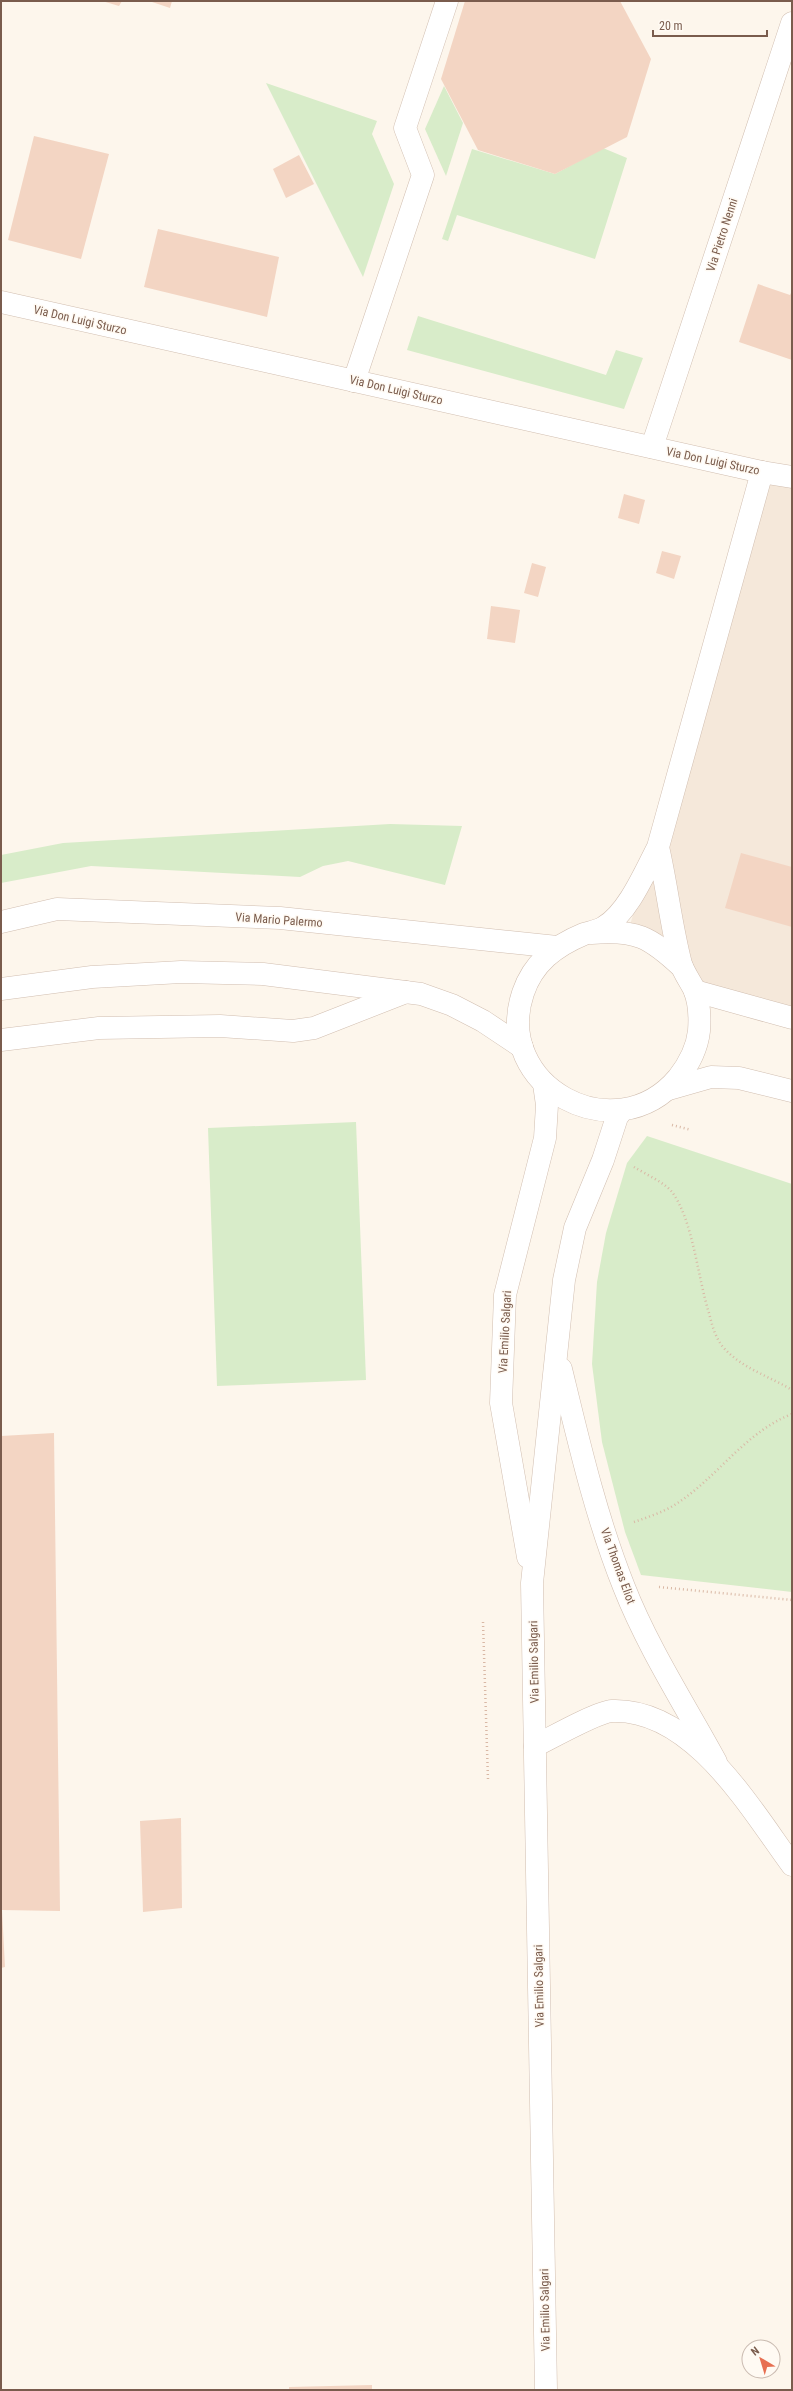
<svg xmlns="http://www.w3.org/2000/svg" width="793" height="2391" font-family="'Roboto Condensed',sans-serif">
<rect width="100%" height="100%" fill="#fdf6ec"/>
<polygon fill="#f5e8da" points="762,472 792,477 792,1018 695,991 628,932"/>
<g fill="#d8ecc9">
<polygon points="266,83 377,121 372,134 394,184 363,277"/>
<polygon points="444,86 463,123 446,176 425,129"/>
<polygon points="603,148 627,158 595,259 457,215 448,241 442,239 472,149 555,174"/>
<polygon points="418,316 606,375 616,350 643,358 624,409 407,350"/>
<polygon points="390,824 462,826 445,885 348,861 323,866 300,877 91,866 1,883 1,855 63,843"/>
<polygon points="356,1122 366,1380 217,1386 208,1128"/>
<polygon points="647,1136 792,1184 792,1592 641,1575 625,1532 602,1442 592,1364 597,1282 606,1233 627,1163"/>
</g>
<g fill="#f3d5c3">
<polygon points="102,1 122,1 119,6"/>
<polygon points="149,1 172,1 170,8"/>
<polygon points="465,1 620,1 651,59 627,137 555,174 478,150 441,79"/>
<polygon points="34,136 109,154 81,259 8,240"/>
<polygon points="299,155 314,184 286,198 273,169"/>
<polygon points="158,229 279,257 267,317 144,287"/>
<polygon points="758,284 790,295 792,291 792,360 739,342"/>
<polygon points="624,494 645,500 639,524 618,518"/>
<polygon points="662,551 681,556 674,579 656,573"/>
<polygon points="532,563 546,567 538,597 524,593"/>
<polygon points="491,606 520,610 515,643 487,639"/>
<polygon points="741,853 792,867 792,927 725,908"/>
<polygon points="54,1433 60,1911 2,1910 5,1967 1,1968 1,1436"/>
<polygon points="181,1818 182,1908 143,1912 140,1821"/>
<polygon points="372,2385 372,2390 289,2390 289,2387"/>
</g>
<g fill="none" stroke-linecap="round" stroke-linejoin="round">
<g stroke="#d1beb0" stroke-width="23">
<g id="minor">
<polyline points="354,381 423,175 405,128 447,1"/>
<polyline points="652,447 792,23"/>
<polyline points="762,472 792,477"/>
<polyline points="1,1040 99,1028 220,1026 293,1031 314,1028 406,992"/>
<path d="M 561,1369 C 579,1443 596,1517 624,1587 C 648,1648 685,1705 716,1762"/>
<polyline points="528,1557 501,1403 505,1295 545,1138 547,1105 544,1084"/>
<path d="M 535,1746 C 551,1738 597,1712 612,1711 C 693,1708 750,1808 792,1865"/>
<polyline points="546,2390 532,1583 564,1280 575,1228 603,1160 617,1117 622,1110"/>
</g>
</g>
<g stroke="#d1beb0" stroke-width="23">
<g id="tertiary">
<path d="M 1,302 L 762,472 L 658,847 C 645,872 628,913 604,927 C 598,931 590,932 584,934 C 555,946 533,963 523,993 C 492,1086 615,1153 678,1078 C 689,1064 697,1049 699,1031 C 700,1018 699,1001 694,989 C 690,981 684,973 681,964 C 671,926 667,886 658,847"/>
<polyline points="1,922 57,909 280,918 557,947"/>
<path d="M 591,933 C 636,929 650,937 682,967"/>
<polyline points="1,989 92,977 181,972 263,974 421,994 452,1005 483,1021 522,1047"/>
<polyline points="695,991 792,1018"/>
<polyline points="669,1089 711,1077 739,1078 792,1091"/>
</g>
</g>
<g stroke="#d9b8a5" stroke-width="2.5" stroke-dasharray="1 3" stroke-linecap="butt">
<polyline points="672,1125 691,1130"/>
<path d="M 634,1167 C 645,1174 664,1182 672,1192 C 693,1220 698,1279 709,1313 C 712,1325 715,1337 723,1347 C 741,1368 769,1376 792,1390"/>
<path d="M 634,1522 C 648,1517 664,1512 676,1504 C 717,1478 745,1432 792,1414"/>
<polyline points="659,1587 792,1600"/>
<polyline points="483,1622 488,1780"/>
</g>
<use href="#minor" stroke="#fff" stroke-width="22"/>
<use href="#tertiary" stroke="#fff" stroke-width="22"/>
</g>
<g text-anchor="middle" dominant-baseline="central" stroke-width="3" stroke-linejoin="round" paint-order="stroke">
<g font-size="12" fill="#7a5c4d" stroke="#fffaf3">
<text transform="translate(722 235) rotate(-72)">Via Pietro Nenni</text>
<text transform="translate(80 320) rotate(13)">Via Don Luigi Sturzo</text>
<text transform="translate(396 390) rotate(13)">Via Don Luigi Sturzo</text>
<text transform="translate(713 461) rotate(12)">Via Don Luigi Sturzo</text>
<text transform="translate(279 920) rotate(4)">Via Mario Palermo</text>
<text transform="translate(505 1332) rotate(-87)">Via Emilio Salgari</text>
<text transform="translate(618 1566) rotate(70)">Via Thomas Eliot</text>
<text transform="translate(534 1662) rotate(-91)">Via Emilio Salgari</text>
<text transform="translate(539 1986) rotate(-91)">Via Emilio Salgari</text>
<text transform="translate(545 2310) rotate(-91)">Via Emilio Salgari</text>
</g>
</g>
<rect width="793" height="2391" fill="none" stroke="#7a5c4d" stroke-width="4"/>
<g transform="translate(761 2359) rotate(322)"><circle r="19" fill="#fffaf3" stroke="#cabbb1"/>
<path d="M0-3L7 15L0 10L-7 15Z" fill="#e76f51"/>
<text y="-6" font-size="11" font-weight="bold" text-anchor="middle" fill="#7a5c4d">N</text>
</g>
<path d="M653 30v6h114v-6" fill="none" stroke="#7a5c4d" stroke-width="2"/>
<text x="659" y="30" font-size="12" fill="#7a5c4d" stroke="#fffaf3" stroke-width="3" paint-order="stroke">20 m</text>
</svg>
